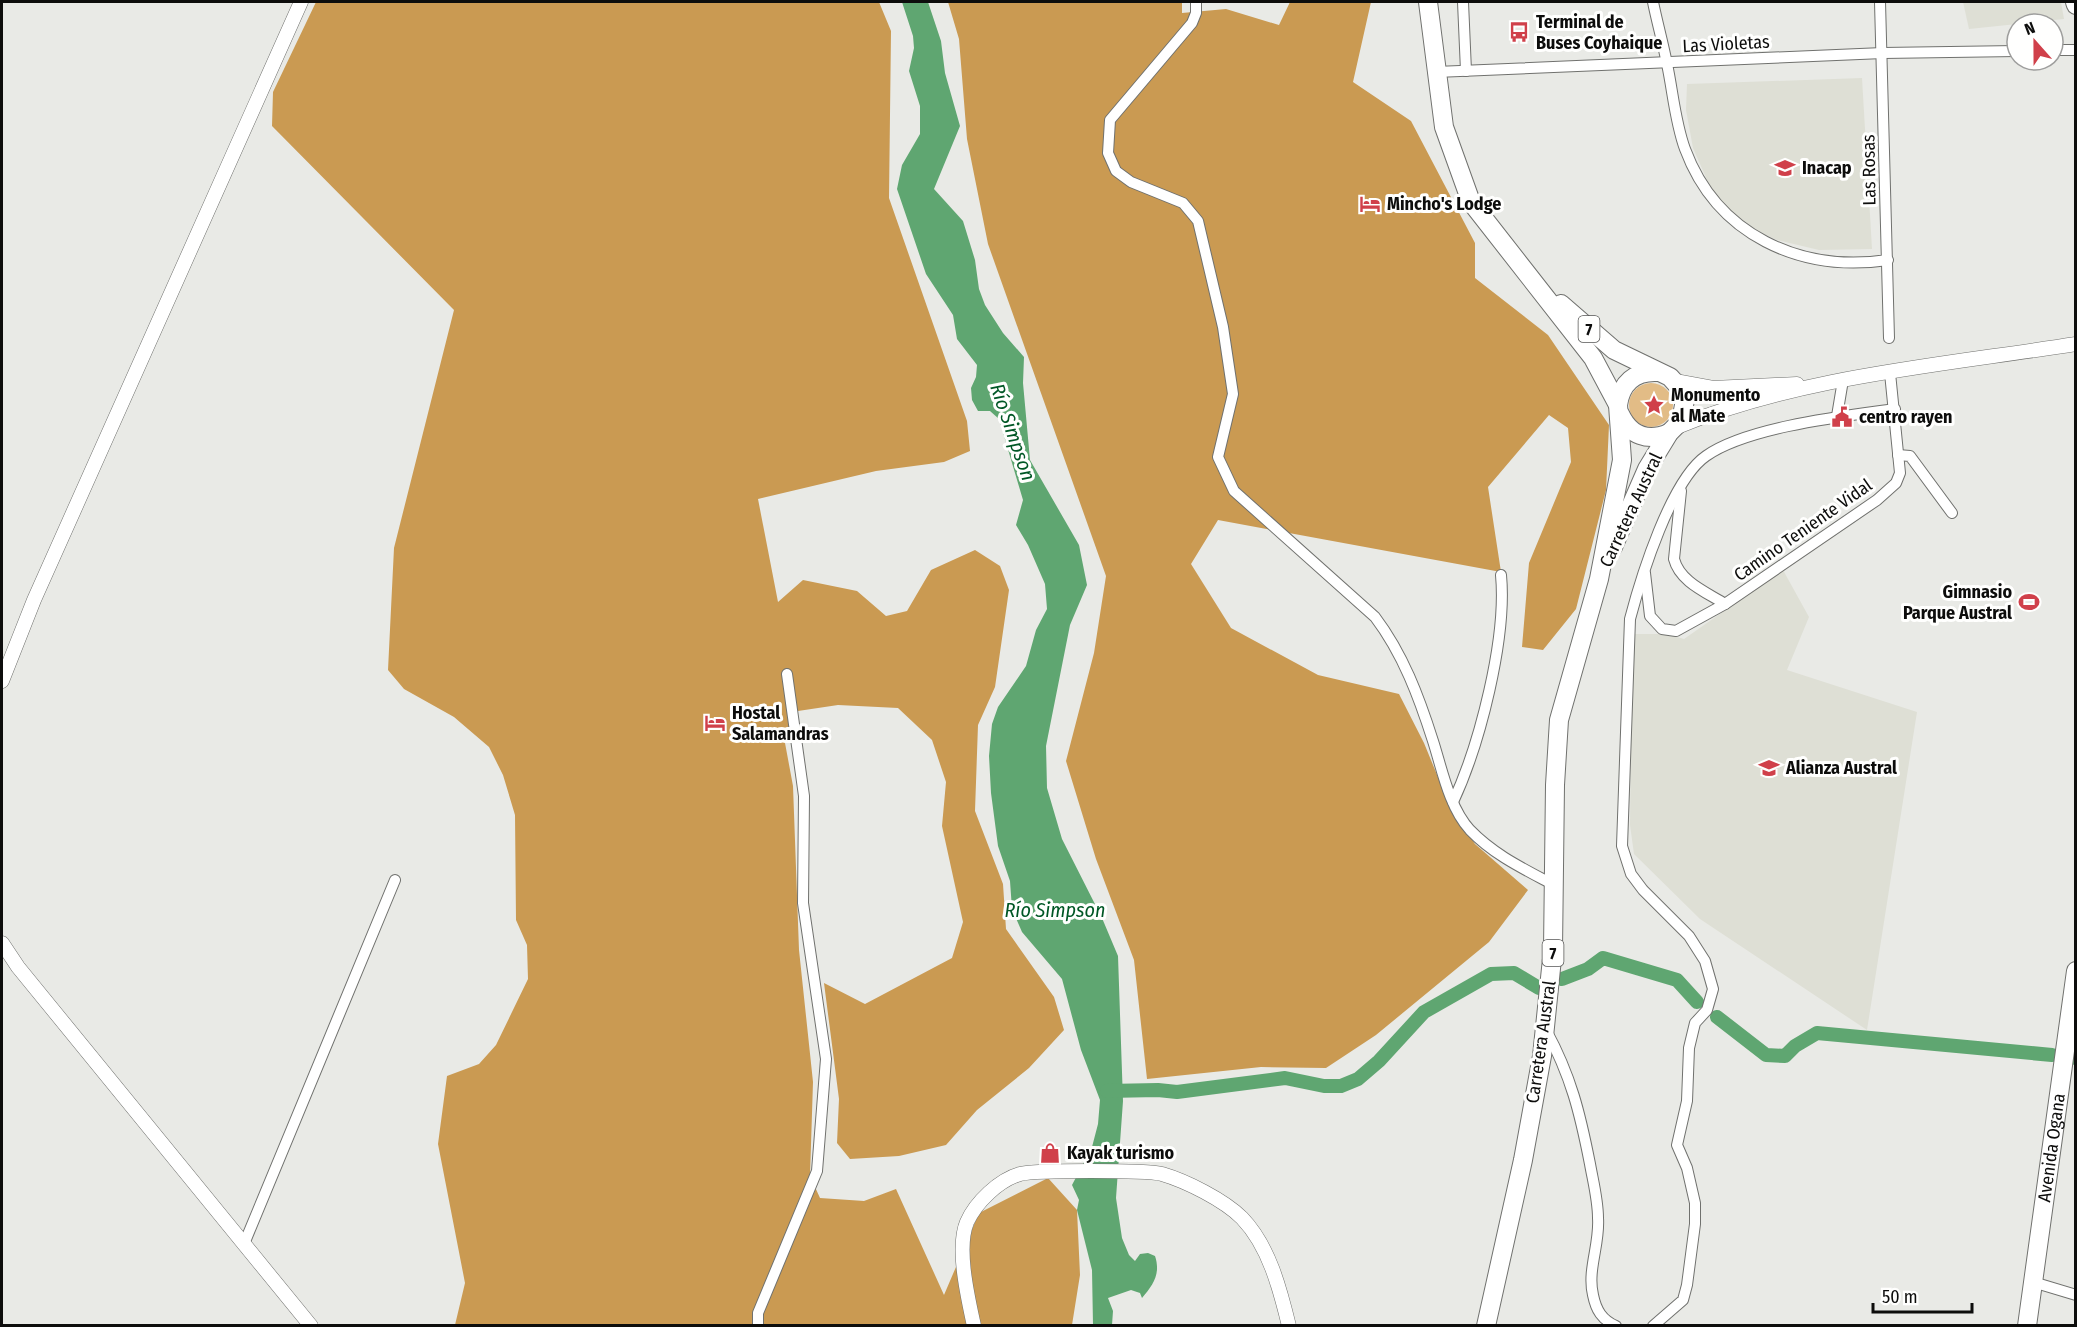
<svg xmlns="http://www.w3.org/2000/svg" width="2077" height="1327" font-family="'Fira Sans Condensed',sans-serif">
<rect width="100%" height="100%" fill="#e9eae6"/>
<g fill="#dedfd5">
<polygon points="1963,2 2061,2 2064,19 1969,29"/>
<polygon points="1862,78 1872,249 1819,250 1777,240 1741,223 1711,189 1693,148 1686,110 1687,84"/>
<polygon points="1783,570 1809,617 1787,670 1917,712 1867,1030 1700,919 1634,854 1630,825 1632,634 1667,634 1684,639"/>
</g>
<circle fill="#e2bc86" cx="1651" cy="405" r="22"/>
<g fill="#ca9a52">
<polygon points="316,2 879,2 891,31 889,198 967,421 970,451 944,462 876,471 758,499 778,602 803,580 857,591 886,616 907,611 931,570 975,550 1000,566 1009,590 995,687 978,725 975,811 1003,884 1006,929 1054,997 1064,1030 1029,1068 977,1110 946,1145 899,1156 850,1159 837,1143 839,1099 824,983 865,1004 952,958 963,922 942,826 946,782 932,740 898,708 838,705 798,711 785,743 793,786 799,950 813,1082 810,1176 820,1198 864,1201 896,1189 944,1295 979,1213 1048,1178 1077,1210 1080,1275 1072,1325 455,1325 465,1283 438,1144 447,1076 479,1064 496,1045 528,979 527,945 516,920 515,815 503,775 489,747 454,717 404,689 388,670 394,548 454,310 272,126 273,92"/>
<polygon points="948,2 1182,2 1182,13 1226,9 1279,25 1290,2 1371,2 1353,82 1411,121 1475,243 1475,278 1548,335 1609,425 1606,490 1576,609 1543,650 1522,647 1529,563 1571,462 1568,428 1549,415 1488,487 1501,572 1218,520 1191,564 1231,628 1318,675 1399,694 1424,743 1451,809 1475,844 1528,890 1489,942 1376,1035 1326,1068 1261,1067 1147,1079 1134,960 1096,859 1066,761 1094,653 1106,576 988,244 967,139 959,39"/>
</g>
<path fill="#5fa671" d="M 902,2 L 928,2 L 941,41 L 945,73 L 960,126 L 934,189 L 963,221 L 975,260 L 979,289 L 985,305 L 1003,333 L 1024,357 L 1023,383 L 1030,460 L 1079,545 L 1087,585 L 1070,625 L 1046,746 L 1047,788 L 1062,839 L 1102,918 L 1118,956 L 1123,1101 L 1116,1198 L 1122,1238 L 1129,1255 L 1135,1261 L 1140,1254 L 1148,1253 L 1155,1256 C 1161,1274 1153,1285 1142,1298 L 1140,1293 L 1131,1290 L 1108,1298 L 1113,1311 L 1112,1325 L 1093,1325 L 1092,1270 L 1077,1210 L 1079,1200 L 1072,1185 L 1092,1147 L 1098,1124 L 1100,1100 L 1081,1050 L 1062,979 L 1022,932 L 1012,909 L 1010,881 L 998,846 L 991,793 L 989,756 L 992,724 L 998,707 L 1026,666 L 1036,630 L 1047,609 L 1045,584 L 1028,545 L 1016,525 L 1023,500 L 999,419 L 990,411 L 978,411 L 972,400 L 971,388 L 976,377 L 977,365 L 957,339 L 953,315 L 926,274 L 897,189 L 902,165 L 920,134 L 920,106 L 909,71 L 914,48 L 913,36 Z"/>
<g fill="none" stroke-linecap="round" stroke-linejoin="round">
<g stroke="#5fa671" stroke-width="14">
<polyline points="1562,979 1588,969 1603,958 1677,980 1697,1002"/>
<polyline points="1717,1017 1766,1055 1785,1056 1795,1046 1817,1033 2052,1055"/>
<polyline points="2075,1058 2076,1058"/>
<polyline points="1107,1091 1158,1090 1177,1092 1285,1078 1324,1086 1341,1086 1358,1079 1379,1061 1424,1012 1491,974 1514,973 1539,988"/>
</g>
<g stroke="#70716e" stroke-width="12">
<g id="minor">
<path d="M 1196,2 L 1196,13 L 1192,23 L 1110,120 L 1108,153 L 1116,171 L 1131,182 L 1183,203 L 1198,221 L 1223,327 L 1233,394 L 1218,457 L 1234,491 L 1375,617 C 1403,654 1419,697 1433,741 C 1442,769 1449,807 1470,830 C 1494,855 1524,869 1554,885"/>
<polyline points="1463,2 1466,71"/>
<path d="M 1653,2 C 1657,22 1663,43 1667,64 C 1673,92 1675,122 1685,149 C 1717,235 1800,273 1888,260"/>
<polyline points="1880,2 1889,338"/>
<polyline points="2053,50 2076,50"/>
<polyline points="1436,72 1883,53 2017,51"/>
<polyline points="1837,416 1843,380"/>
<polyline points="1898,455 1910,456 1952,513"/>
<path d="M 1681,491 L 1674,559 C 1680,582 1706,592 1725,604"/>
<polyline points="1645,573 1650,616 1662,629 1676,631 1725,604 1877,500 1896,483 1900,473 1890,373"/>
<path d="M 1453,802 C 1480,744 1507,638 1501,575"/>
<path d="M 1546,1030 C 1571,1076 1580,1113 1590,1164 C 1593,1181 1598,1200 1598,1218 C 1600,1244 1587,1270 1593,1295 C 1596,1310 1602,1320 1616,1326"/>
<polyline points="244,1244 395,880"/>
<polyline points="2033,1282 2076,1295"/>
<polyline points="758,1326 758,1313 817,1171 826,1059 803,903 804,796 787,674"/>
<path d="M 1653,1326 L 1683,1300 L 1687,1285 L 1695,1224 L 1695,1203 L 1687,1168 L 1677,1145 L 1687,1101 L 1689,1048 L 1695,1023 L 1707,1010 L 1713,989 L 1705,961 L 1689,936 L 1643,890 L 1631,874 L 1622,846 L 1630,619 C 1641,577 1671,480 1706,456 C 1747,427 1844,416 1895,409"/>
</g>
</g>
<g stroke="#70716e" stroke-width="15">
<g id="tertiary">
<polyline points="1675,381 1713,388 1797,384"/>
<path d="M 1677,427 C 1802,376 1943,365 2076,344"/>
<polyline points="2,681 34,600 301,2"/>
<polyline points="2,943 18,967 311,1326"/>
<path d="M 974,1326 C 968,1298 956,1248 967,1222 C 976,1202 999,1180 1020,1174 C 1036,1170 1146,1170 1162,1174 C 1186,1181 1224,1200 1242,1218 C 1269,1246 1280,1289 1289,1326"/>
</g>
</g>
<g stroke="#70716e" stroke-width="20">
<g id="primary">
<polyline points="2075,2 2076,5"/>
<path id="s1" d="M 2027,1326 L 2076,971"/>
</g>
</g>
<g stroke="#70716e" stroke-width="20">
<g id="trunk">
<polyline points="1428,2 1444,127 1471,202 1593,358 1618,405 1622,460 1599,579 1559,720 1555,785 1553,949 1542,1056 1523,1160 1486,1326"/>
<polyline points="1561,304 1614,350 1670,377 1679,387 1685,400 1681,421 1669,433 1647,469 1613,547"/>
<path d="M 1618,405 C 1621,383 1635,371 1657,372"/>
<path d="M 1620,414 C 1630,436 1648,442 1669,433"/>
</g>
</g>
<use href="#minor" stroke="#fff" stroke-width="10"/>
<use href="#tertiary" stroke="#fff" stroke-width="14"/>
<use href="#primary" stroke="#fff" stroke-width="18"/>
<use href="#trunk" stroke="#fff" stroke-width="18"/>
</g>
<defs>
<g id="bus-bare" transform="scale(1.62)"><path d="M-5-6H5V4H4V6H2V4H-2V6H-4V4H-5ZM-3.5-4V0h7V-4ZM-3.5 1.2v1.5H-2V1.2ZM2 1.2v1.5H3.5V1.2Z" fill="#d0404a" stroke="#fffffe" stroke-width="2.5" paint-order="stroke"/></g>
<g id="university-bare" transform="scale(1.62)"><path d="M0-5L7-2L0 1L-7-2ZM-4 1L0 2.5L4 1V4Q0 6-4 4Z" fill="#d0404a" stroke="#fffffe" stroke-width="2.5" paint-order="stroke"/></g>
<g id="hotel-bare" transform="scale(1.62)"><path d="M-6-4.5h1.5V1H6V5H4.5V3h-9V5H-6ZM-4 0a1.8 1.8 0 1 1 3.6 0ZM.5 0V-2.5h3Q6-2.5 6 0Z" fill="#d0404a" stroke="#fffffe" stroke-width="2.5" paint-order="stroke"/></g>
<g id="sight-bare" transform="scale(1.62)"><path d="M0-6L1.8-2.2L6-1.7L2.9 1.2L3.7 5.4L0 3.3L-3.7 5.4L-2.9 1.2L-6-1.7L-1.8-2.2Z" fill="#d0404a" stroke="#fffffe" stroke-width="2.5" paint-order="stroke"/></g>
<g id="civic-bare" transform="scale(1.62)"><path d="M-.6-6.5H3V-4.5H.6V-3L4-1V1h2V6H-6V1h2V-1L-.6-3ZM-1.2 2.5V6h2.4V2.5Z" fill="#d0404a" stroke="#fffffe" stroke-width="2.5" paint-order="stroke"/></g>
<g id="stadium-bare" transform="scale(1.62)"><path d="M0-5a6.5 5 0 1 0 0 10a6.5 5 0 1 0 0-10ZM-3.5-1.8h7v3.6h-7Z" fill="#d0404a" stroke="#fffffe" stroke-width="2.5" paint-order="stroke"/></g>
<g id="school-bare" transform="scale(1.62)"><path d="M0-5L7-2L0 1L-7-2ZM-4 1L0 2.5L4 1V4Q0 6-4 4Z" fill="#d0404a" stroke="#fffffe" stroke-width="2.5" paint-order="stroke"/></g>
<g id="shop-bare" transform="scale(1.62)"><path d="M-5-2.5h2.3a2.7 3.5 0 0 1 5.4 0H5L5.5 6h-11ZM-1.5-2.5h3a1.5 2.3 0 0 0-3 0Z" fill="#d0404a" stroke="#fffffe" stroke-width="2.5" paint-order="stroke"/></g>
</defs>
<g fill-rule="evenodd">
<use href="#bus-bare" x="1519" y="32"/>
<use href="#university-bare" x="1785" y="168"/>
<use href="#hotel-bare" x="1370" y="204"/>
<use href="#sight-bare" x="1654" y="405"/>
<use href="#civic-bare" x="1842" y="417"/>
<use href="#stadium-bare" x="2029" y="602"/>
<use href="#hotel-bare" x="715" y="723"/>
<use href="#school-bare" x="1769" y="768"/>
<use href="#shop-bare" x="1050" y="1153"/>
</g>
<g text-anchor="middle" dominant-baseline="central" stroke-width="6" stroke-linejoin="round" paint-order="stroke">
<g fill="#fffffe" stroke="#565655" stroke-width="1.5">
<rect x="1578.5" y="316" width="21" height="26" rx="4.5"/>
<rect x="1542.5" y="940" width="21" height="26" rx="4.5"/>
</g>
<g font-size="16" font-weight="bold" fill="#0d0d0c">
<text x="1589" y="329">7</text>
<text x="1553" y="953">7</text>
</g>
<g font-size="18" font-weight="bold" fill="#0d0d0c" stroke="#fffffe" text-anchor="start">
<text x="1536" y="22">Terminal de<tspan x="1536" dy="21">Buses Coyhaique</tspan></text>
<text x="1802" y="168">Inacap</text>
<text x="1387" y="204">Mincho's Lodge</text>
<text x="1671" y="395">Monumento<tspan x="1671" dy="21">al Mate</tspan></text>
<text x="1859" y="417">centro rayen</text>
<text x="2012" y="592" text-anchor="end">Gimnasio<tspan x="2012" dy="21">Parque Austral</tspan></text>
<text x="732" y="713">Hostal<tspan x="732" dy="21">Salamandras</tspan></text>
<text x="1786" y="768">Alianza Austral</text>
<text x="1067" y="1153">Kayak turismo</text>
</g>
<g font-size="18" fill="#0d0d0c" stroke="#fffffe">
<text transform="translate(1726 44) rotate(-3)">Las Violetas</text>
<text transform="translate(1869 170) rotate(-91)">Las Rosas</text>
<text transform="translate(1631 510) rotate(-65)">Carretera Austral</text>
<text transform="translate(1803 530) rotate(-35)">Camino Teniente Vidal</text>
<text transform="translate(1541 1042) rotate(-82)">Carretera Austral</text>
<text stroke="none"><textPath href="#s1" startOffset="180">Avenida Ogana</textPath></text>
</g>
<g font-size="20" font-style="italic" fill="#005725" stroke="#fffffe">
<text transform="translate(1013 432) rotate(71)">Río Simpson</text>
<text x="1055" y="910">Río Simpson</text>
</g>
</g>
<rect width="2077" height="1327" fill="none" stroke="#0d0d0c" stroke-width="6"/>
<g transform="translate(2035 42) rotate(339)"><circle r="28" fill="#fffffe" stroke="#9e9e9d" stroke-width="1.5"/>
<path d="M0-4.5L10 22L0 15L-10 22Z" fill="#d0404a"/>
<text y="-9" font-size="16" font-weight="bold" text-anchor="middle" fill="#0d0d0c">N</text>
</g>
<path d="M1873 1303v9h99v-9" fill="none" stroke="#0d0d0c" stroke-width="3"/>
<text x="1882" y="1303" font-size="18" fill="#0d0d0c" stroke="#fffffe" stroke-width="4.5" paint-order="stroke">50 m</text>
</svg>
